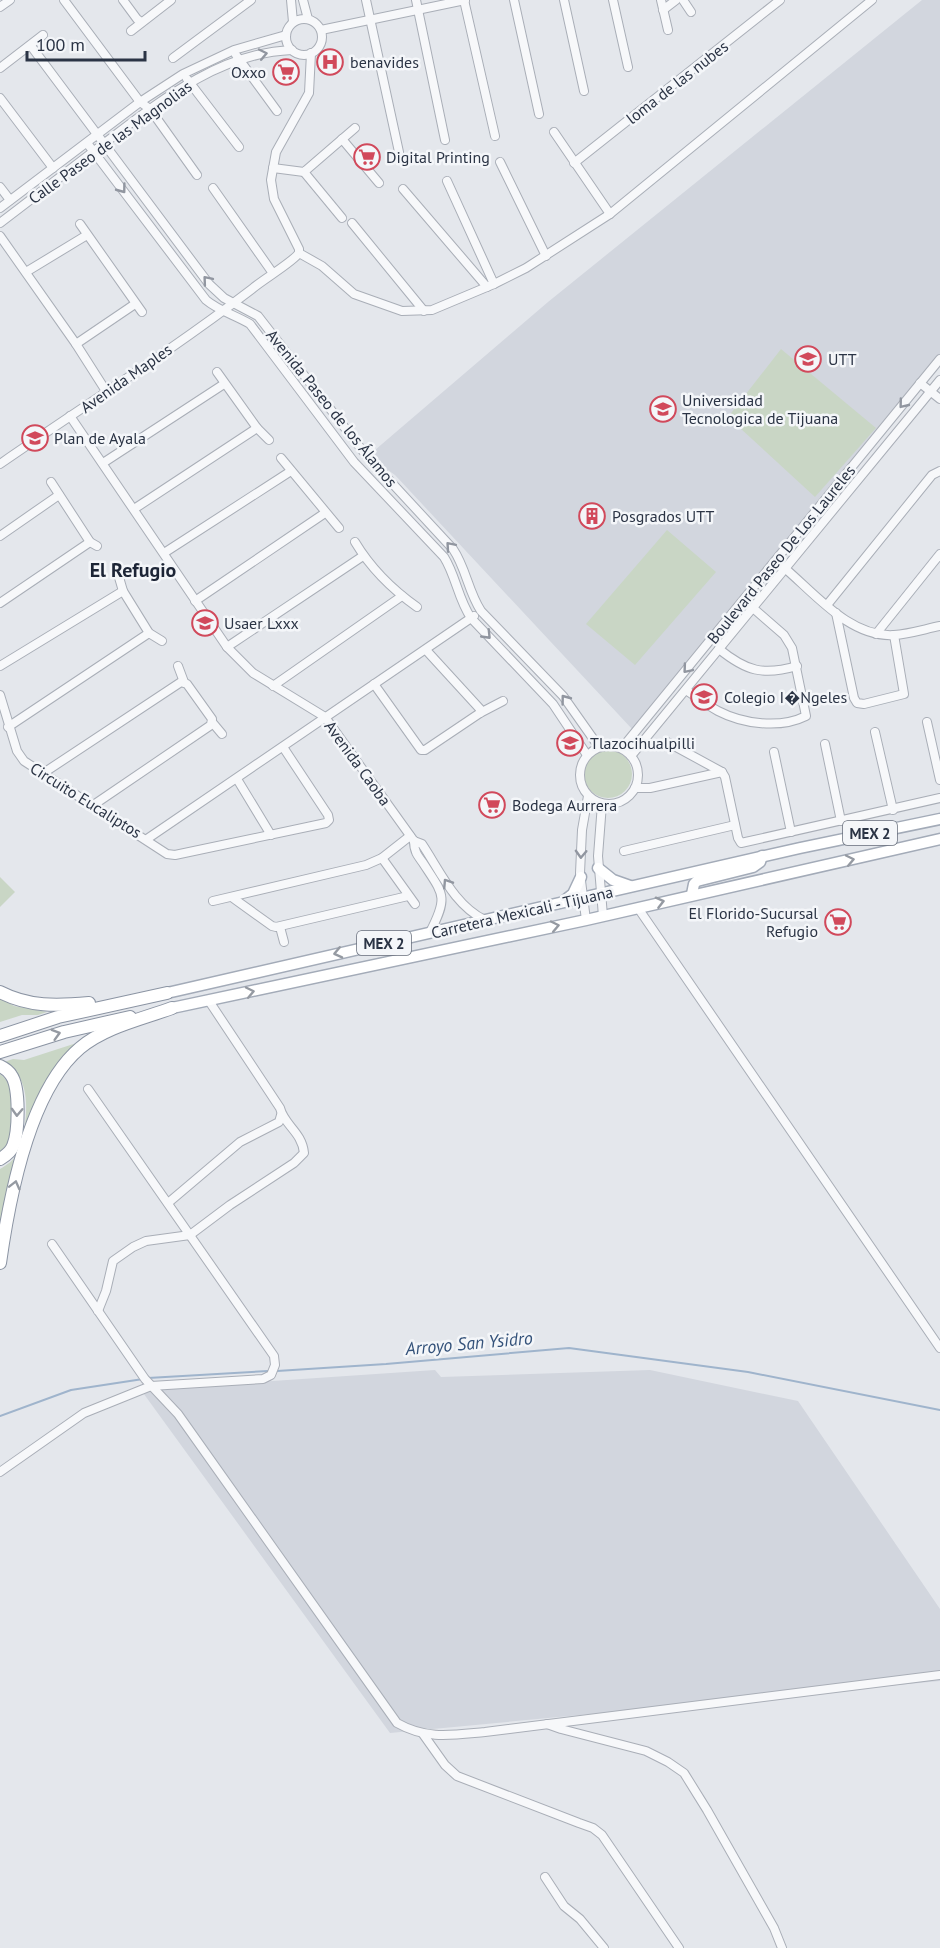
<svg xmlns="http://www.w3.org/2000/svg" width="940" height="1948" font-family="'PT Sans',sans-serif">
<rect width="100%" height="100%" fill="#e4e7ec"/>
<g fill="#d2d6de">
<polygon points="922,0 940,0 940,362 636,735 632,729 395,475 368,456 548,302"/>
<polygon points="435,1370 441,1377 650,1370 798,1401 940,1609 940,1681 390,1733 141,1390"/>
</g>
<g fill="#c9d6c5">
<polygon points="781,349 876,428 815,497 728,417"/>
<polygon points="667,530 716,572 635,665 586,624"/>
<circle cx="608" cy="774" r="24"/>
<polygon points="0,877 15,892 0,907"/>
<polygon points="0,998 14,1006 47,1012 38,1015 22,1015 0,1022"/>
<path d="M 89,1039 L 60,1064 L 0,1231 L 0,1169 C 7,1165 14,1160 18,1153 C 23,1145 24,1134 25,1125 C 28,1102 27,1074 4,1062 L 13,1059 L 24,1060 Z"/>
<path d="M 0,1074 C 16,1084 15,1123 10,1140 C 8,1146 3,1152 0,1157 Z"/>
</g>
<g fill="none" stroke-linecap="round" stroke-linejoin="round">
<g stroke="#9fb4cc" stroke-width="2">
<polyline points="277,1371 386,1364 569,1348 748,1372 940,1410"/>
<polyline points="148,1378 268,1371"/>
<polyline points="0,1416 71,1390 143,1379"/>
</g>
<g stroke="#a9aeb7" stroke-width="10">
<g id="minor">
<polyline points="64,0 140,102 150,109 197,175"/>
<polyline points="123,0 137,19 141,22"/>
<polyline points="291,0 293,22"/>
<polyline points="303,0 308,19"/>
<polyline points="366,0 399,152"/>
<polyline points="416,0 445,140"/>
<polyline points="464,0 495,136"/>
<polyline points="514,0 539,114"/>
<polyline points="564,0 584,91"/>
<polyline points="613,0 628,67"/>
<polyline points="661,0 668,30"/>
<polyline points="683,0 691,12"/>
<polyline points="0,7 10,0"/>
<polyline points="663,10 676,0"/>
<circle cx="304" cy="37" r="18"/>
<polyline points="321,30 465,0"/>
<polyline points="131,31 171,0"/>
<path d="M 31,46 L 209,284 L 224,298 L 258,316 L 366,455 L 453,549 C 466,568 468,591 481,611 L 563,696 L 599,747"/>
<polyline points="236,55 277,111"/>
<polyline points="173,58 251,0"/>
<polyline points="0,68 43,35"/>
<polyline points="187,79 239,147"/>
<polyline points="0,98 53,168"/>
<polyline points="554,132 610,214"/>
<polyline points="342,139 379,183"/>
<path d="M 87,143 L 206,300 C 219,311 235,315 250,324 L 354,462 L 444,557 C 456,576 458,599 471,618 L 553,704 L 587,755"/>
<polyline points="500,162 546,256"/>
<polyline points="574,163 780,0"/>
<polyline points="273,168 304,172 355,128"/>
<polyline points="304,172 342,218"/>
<polyline points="447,181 494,284"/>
<polyline points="0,187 10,200"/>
<polyline points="213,188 272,272"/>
<polyline points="403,189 487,287"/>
<polyline points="0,208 140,102 183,74 234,50 286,35"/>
<path d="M 0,223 C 34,197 68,171 102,145 C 159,102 218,53 292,50"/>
<polyline points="352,223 424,311"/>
<polyline points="80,224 142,312"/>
<polyline points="0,236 76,344 106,391"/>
<polyline points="299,253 322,266 354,294 402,311 432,310 494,284 526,268 610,214 872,0"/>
<polyline points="299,253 299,249 274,199 271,180 276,152 309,93 311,53"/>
<polyline points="26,272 87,235"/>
<polyline points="76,344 135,304"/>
<polyline points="217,372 257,428 269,440"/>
<polyline points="920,383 940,399"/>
<polyline points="70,416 227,647 253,673 325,717 414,841"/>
<polyline points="281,458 339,528"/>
<polyline points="103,463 224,384"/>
<path d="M 0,464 C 84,406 171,351 252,289 C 262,280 293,262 299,253"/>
<polyline points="51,482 90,542 97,546"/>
<polyline points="134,509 257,428"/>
<polyline points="0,536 59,495"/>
<path d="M 355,542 C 370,567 393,590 417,607"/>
<polyline points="164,553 291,471"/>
<path d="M 781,565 C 813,591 849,638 894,635 C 909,634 925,629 940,626"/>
<polyline points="118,574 123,591 149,633 162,641"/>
<polyline points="195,601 325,513"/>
<polyline points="0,603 90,542"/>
<polyline points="827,605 932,475 940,471"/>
<polyline points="836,613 854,698 857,703 864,704 904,694 894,635"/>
<polyline points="876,634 940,554"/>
<polyline points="227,647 363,556"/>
<path d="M 719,649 C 746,671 763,676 797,666"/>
<polyline points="426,650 480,709 480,713"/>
<polyline points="0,666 123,591"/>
<polyline points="178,666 184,682"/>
<polyline points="374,684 421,750 425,750 480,713 503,701"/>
<polyline points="273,686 402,596"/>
<path d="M 686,690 C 696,697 707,705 718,711 C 743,724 780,729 806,716 L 792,648 L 784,635 L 753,608"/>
<polyline points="0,695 17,751 24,761 167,854 175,855 326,823 329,820 328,815 283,747"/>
<polyline points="212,722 222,734"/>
<polyline points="927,722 940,780"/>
<polyline points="8,727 149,633"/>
<polyline points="875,732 893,810"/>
<polyline points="667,742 722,772 725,777 738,838 741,843 940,798"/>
<polyline points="825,744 841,821"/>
<circle cx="609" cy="775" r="29"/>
<polyline points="622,748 940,359"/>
<polyline points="774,752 791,832"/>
<polyline points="631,756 940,380"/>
<polyline points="42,774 181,682 187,684 212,719 211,725 92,806"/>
<polyline points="237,779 271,835"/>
<polyline points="635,788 650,788 722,772"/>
<polyline points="602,804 598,856 603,916"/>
<polyline points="147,839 474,616"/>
<path d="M 414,841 L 422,844 C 440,871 455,906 485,920"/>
<path d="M 414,841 C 414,851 417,855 423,863 C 443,894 449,896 430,932"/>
<polyline points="624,851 735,825"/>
<polyline points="382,858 415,904"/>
<polyline points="233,898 272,926 276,927 408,896"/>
<polyline points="213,901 366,865 382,858 410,836"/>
<polyline points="638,908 940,1348"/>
<polyline points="586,920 580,873 582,830 588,796"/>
<polyline points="280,927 284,942"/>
<polyline points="168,1203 240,1142 279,1122 281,1115"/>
<path d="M 52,1244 L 145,1379 L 178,1414 L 397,1723 C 427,1740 452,1735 485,1732 L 940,1675"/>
<path d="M 98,1311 L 106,1291 L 113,1261 L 133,1247 L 146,1241 L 190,1235 L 230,1205 L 294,1163 L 304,1153 C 302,1132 284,1125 280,1108 L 209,1001"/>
<polyline points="0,1472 84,1413 151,1386 263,1379 271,1375 275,1365 274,1356 88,1089"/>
<polyline points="547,1724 561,1729 646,1751 668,1762 684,1773 707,1810 774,1928 782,1948"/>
<polyline points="423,1734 445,1765 457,1776 579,1823 593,1828 602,1835 679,1948"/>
<polyline points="545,1877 564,1906 580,1919 604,1948"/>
</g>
</g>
<g stroke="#a3abb8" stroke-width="13">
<g id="major">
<polyline points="598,868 613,880 630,886"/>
<polyline points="692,894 694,884 697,881 753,867 760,862 762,856"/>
<polyline points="564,901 573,894 581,877"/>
<polyline points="167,993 800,848 940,819"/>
<polyline points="172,1008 586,920 940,839"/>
</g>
</g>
<g stroke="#8b94a3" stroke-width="14">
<g id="highway">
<path d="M 0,992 C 29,1007 57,1006 89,1003"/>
<polyline points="0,1036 58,1017 167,993"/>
<polyline points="0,1052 64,1032 130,1017"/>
<path d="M 0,1066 C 4,1068 9,1071 11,1075 C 20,1087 19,1132 13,1146 C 11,1152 5,1156 0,1159"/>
<path d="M 0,1263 C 9,1199 29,1091 80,1048 C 105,1027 142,1019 172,1008"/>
</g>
</g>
<use href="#minor" stroke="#f7f8fa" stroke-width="8"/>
<use href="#major" stroke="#fff" stroke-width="10"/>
<use href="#highway" stroke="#fff" stroke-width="12"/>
</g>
<defs><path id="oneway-chevron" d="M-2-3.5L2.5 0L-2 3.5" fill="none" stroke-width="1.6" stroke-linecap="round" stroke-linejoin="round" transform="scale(1.5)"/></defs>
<g stroke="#9196a0">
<use href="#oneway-chevron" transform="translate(263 54) rotate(-12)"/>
<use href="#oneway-chevron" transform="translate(122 189) rotate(53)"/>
<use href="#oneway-chevron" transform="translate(207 280) rotate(-130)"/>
<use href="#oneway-chevron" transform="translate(903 404) rotate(129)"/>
<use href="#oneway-chevron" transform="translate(450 546) rotate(-131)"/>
<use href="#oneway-chevron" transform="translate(487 635) rotate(46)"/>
<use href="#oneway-chevron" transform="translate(687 669) rotate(130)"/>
<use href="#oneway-chevron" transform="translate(565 699) rotate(-127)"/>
<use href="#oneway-chevron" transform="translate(581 854) rotate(92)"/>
<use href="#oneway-chevron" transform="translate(447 883) rotate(-123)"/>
</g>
<g stroke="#959aa2">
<use href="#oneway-chevron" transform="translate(850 860) rotate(-12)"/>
<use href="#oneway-chevron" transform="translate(660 902) rotate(-14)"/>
<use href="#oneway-chevron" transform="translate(555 926) rotate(-12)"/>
<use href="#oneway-chevron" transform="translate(338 953) rotate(167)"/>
<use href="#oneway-chevron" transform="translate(250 992) rotate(-12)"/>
<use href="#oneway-chevron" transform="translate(56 1034) rotate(-16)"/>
<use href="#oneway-chevron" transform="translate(17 1112) rotate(92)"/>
<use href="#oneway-chevron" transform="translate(15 1185) rotate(-76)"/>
</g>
<defs>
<g id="hospital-ring" transform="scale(1.35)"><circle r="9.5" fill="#f4f6f9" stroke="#d1495b" stroke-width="1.5"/><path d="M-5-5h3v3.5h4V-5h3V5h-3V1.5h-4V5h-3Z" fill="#d1495b"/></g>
<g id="supermarket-ring" transform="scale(1.35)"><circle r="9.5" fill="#f4f6f9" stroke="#d1495b" stroke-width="1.5"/><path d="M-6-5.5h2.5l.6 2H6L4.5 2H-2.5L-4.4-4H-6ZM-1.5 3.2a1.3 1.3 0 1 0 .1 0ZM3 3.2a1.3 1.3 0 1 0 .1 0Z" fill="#d1495b"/></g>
<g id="school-ring" transform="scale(1.35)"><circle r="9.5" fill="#f4f6f9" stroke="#d1495b" stroke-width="1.5"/><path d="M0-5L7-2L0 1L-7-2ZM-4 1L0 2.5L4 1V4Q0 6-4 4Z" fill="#d1495b"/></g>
<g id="university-ring" transform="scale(1.35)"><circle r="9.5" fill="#f4f6f9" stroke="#d1495b" stroke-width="1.5"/><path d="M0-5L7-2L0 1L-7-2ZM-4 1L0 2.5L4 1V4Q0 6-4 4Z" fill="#d1495b"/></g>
<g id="building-ring" transform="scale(1.35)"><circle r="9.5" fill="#f4f6f9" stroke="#d1495b" stroke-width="1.5"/><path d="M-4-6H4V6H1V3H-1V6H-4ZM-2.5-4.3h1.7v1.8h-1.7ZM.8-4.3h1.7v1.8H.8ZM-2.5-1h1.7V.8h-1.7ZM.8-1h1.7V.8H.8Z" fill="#d1495b"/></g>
</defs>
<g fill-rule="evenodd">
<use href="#hospital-ring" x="330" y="62"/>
<use href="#supermarket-ring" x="286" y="72"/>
<use href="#supermarket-ring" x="367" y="157"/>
<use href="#school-ring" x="808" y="359"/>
<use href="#university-ring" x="663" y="409"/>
<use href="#school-ring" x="35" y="438"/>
<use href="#building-ring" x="592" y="516"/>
<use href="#school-ring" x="205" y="623"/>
<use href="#school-ring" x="704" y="697"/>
<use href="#school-ring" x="570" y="743"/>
<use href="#supermarket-ring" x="492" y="805"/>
<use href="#supermarket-ring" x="838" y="922"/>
</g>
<g text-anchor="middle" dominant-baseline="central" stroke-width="5" stroke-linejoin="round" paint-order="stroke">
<g fill="#f4f6f9" stroke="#676e7b" stroke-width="1.5">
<rect x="843" y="821" width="54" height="24" rx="4.5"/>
<rect x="357" y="931" width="54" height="24" rx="4.5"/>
</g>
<g font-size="15" font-weight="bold" fill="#2b3445">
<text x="870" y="833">MEX 2</text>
<text x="384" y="943">MEX 2</text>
</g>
<g font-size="16" fill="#2b3445" stroke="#f4f6f9" text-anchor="start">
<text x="350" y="62">benavides</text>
<text x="266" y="72" text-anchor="end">Oxxo</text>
<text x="386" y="157">Digital Printing</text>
<text x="828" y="359">UTT</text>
<text x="682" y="400">Universidad<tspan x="682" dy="18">Tecnologica de Tijuana</tspan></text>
<text x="54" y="438">Plan de Ayala</text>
<text x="612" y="516">Posgrados UTT</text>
<text x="224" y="623">Usaer Lxxx</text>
<text x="724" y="697">Colegio I�Ngeles</text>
<text x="590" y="743">Tlazocihualpilli</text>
<text x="512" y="805">Bodega Aurrera</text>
<text x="818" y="913" text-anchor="end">El Florido-Sucursal<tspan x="818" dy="18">Refugio</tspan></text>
</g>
<g font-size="16" fill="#2b3445" stroke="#f4f6f9">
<text transform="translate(677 82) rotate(-38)">loma de las nubes</text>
<text transform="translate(110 142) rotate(-36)">Calle Paseo de las Magnolias</text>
<text transform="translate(126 378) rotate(-35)">Avenida Maples</text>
<text transform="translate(332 408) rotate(51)">Avenida Paseo de los Álamos</text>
<text transform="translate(781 554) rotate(-51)">Boulevard Paseo De Los Laureles</text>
<text transform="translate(358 763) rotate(54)">Avenida Caoba</text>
<text transform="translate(86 800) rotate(32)">Circuito Eucaliptos</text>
<text transform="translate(522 912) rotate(-13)">Carretera Mexicali - Tijuana</text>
</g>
<g font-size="18" font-style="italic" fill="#34527a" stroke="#f4f6f9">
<text transform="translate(469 1343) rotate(-5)">Arroyo San Ysidro</text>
</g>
<g font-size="20" font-weight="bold" fill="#1d2536" stroke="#f4f6f9">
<text x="133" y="570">El Refugio</text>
</g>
</g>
<path d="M27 51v9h118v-9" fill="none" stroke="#2b3445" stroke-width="3"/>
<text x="36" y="51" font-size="18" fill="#2b3445" stroke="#f4f6f9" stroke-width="4.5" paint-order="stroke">100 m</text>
</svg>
